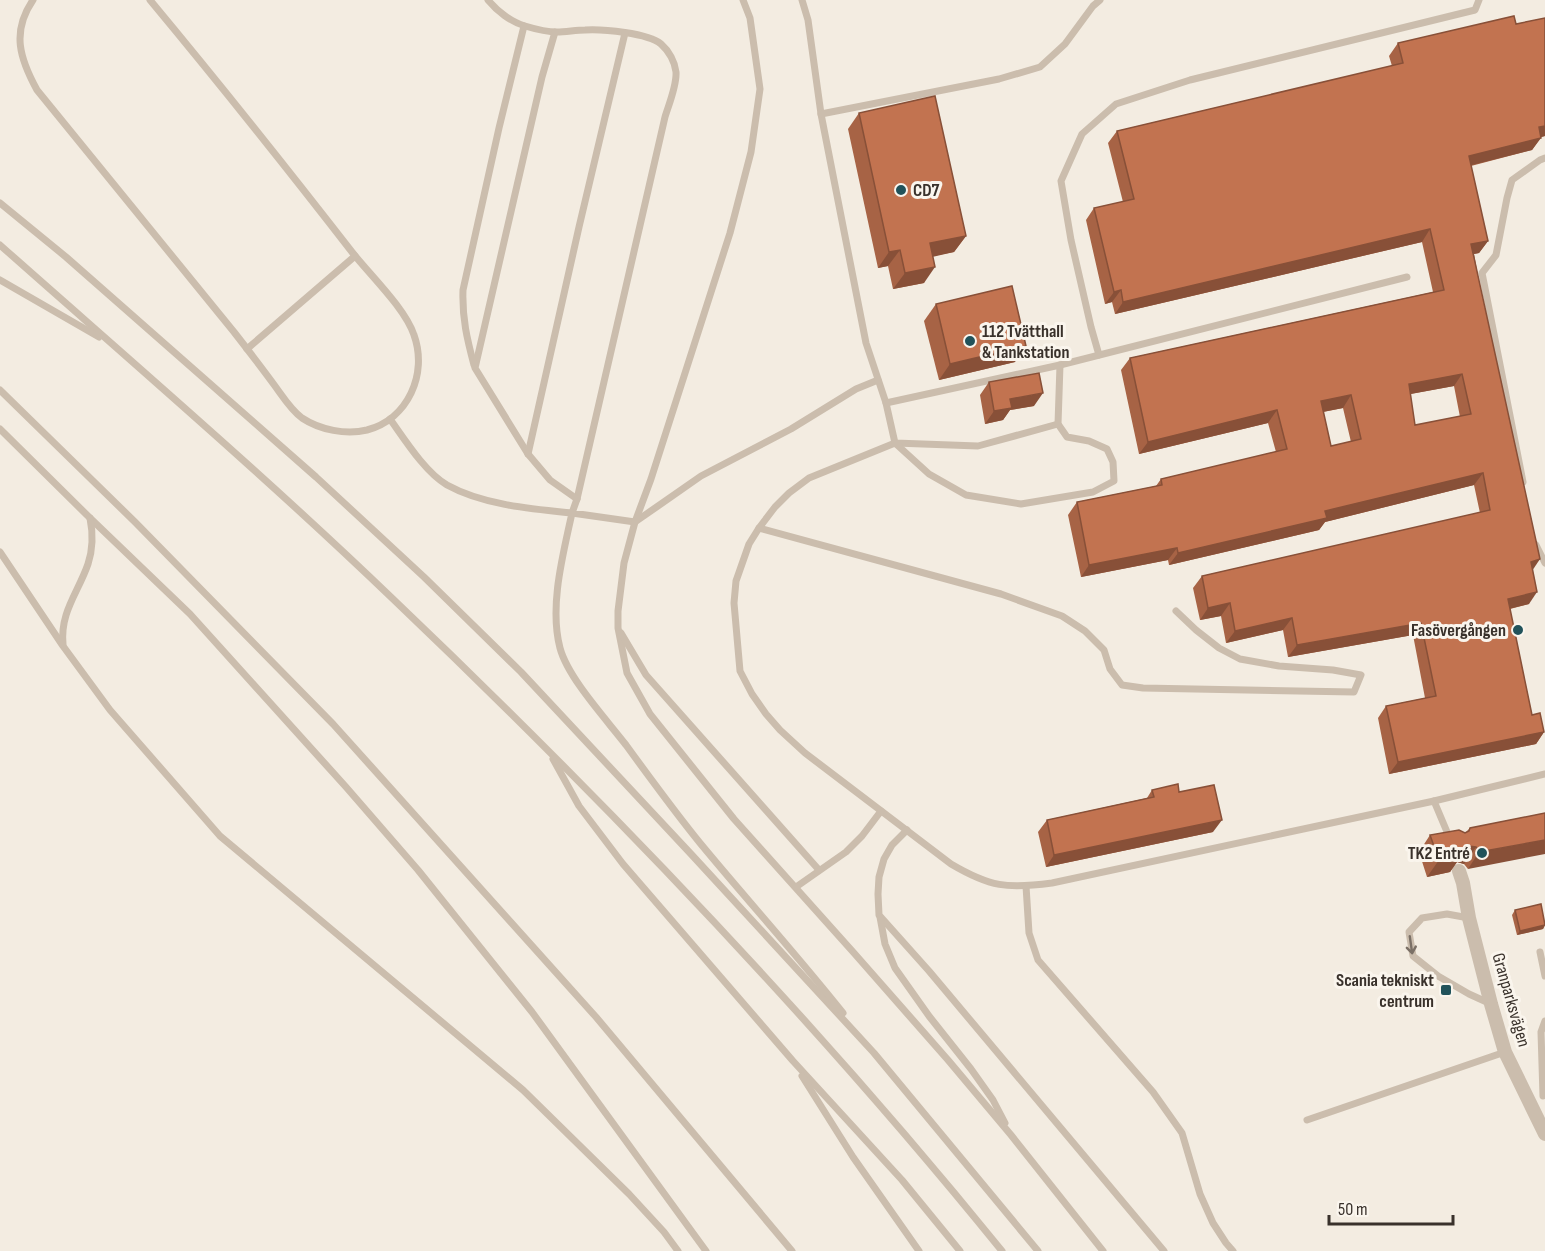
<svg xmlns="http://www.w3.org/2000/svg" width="1545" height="1251" font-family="'Sofia Sans Condensed',sans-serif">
<rect width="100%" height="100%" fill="#f3ece1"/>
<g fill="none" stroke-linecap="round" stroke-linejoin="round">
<g stroke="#cbbdad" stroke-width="7">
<path d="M 33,0 C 11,32 20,59 37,90 C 103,171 168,252 234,332 C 248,350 262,368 275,386 C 283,397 291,410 302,418 C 320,430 346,435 367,430 C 408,419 428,374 414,335 C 405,308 370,275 352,252 C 286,167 219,83 150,0"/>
<path d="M 488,0 C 497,11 511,22 525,26 C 535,29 547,32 557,32 C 566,32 576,30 585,30 C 603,29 648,33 661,44 C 669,51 675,62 676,72 C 677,85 669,104 665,117 L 577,499 L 572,513 L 635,522 L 701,476 L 791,429 L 856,389 L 878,380"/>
<polyline points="743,0 750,18 760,89 751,152 730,233 651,479 635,522 624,563 618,611 618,628 627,673 650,714 734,819 854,953 948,1060 1011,1135 1103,1251"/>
<polyline points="802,0 808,20 821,114 866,343 886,403 895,443 978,446 1058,424"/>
<polyline points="555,32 542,77 475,368 528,454 550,480 577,499"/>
<polyline points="821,114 999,79 1040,67 1065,44 1093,6 1100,0"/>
<polyline points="0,203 66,257 316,477 424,577 521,672 691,854 874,1053 1038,1251"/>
<path d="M 0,245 C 132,362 266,477 393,599 C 608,804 815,1020 1002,1251"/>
<polyline points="0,280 99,337"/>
<polyline points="247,349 355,256"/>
<polyline points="1099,355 1091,327 1071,240 1061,181 1082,134 1116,104 1190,80 1475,10 1479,0"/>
<path d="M 474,365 C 467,339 462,318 463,290 L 499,128 L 524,26"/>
<polyline points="1060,365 1407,277"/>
<polyline points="0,390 135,522 333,724 596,1017 792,1251"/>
<path d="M 886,403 L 1060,365 L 1058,424 L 1067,437 L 1089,441 L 1107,449 L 1113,462 L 1114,481 L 1093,492 L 1021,504 L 966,495 L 929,474 L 895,443 L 809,478 L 789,493 L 775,507 L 759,528 L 749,544 L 736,581 L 734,603 L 740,671 L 752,694 L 766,714 L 780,730 L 805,753 L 951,864 C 990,887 1007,889 1052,883 L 1434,801 L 1450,839"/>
<path d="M 390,419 C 405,440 425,472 447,485 C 483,505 532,509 572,513 C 563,555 549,606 560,648 C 568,678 606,719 626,745 C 650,778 674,811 700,843 C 747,900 797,955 843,1013"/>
<polyline points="0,429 90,518 190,614 346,787 418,870 532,1012 706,1251"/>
<polyline points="528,454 579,227 625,33"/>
<polyline points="1523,482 1482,273 1496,255 1507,198 1512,180 1540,160 1545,158"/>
<polyline points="759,528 1001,594 1062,616 1085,631 1104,650 1110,669 1122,685 1143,688 1354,692 1361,675 1333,670 1279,666 1240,659 1219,648 1196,630 1176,611"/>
<polyline points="1536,545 1545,563"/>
<polyline points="0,552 63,646 110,710 220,836 523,1090 629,1194 664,1232 678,1251"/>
<polyline points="621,633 646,675 819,870"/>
<path d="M 63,644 C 60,612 78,593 88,564 C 93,549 93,533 90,518"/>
<polyline points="553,759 579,806 623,864 793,1061 902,1180 960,1251"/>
<polyline points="1434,801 1545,774"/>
<polyline points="907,830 892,845 884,859 879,877 878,894 879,915 929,971 1164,1251"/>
<polyline points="1026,886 1029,933 1038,960 1153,1092 1182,1133 1200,1194 1213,1223 1226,1243 1233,1251"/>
<polyline points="796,887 846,852 862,836 881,811"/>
<polyline points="880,917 885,944 895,968 929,1016 971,1069 993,1100 1005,1123"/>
<polyline points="1469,918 1447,914 1422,918 1409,932 1413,956 1438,976 1469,994 1491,1004"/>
<polyline points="1540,952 1545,976"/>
<polyline points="802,1076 853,1157 919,1251"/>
<polyline points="1543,1096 1541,1032 1545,1021"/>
<polyline points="1307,1120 1505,1052"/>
</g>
<polyline stroke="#cbbdad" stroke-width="14" points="1459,871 1463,883 1469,918 1491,1004 1505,1052 1545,1134"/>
</g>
<g fill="#a76345" fill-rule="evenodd">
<path d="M 1545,18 L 1545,136 L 1541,137 L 1532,150 L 1471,166 L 1488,241 L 1479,253 L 1474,254 L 1532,570 L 1529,604 L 1510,609 L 1532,715 L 1544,732 L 1536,744 L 1389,774 L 1378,718 L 1386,706 L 1425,698 L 1413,635 L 1288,657 L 1283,630 L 1226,643 L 1221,616 L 1200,620 L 1193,588 L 1202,576 L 1480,513 L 1474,485 L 1325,522 L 1319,530 L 1169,565 L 1168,560 L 1081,577 L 1068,515 L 1077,502 L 1156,486 L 1161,479 L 1276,452 L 1268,423 L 1139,454 L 1121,370 L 1130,358 L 1433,292 L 1422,242 L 1115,314 L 1112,302 L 1105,304 L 1086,220 L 1094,208 L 1123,202 L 1108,143 L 1117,131 L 1392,66 L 1389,56 L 1398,43 L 1516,24 ZM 1454,386 L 1460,417 L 1415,425 L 1410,394 ZM 1343,408 L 1351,442 L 1331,446 L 1323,412 Z"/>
<polygon points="859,113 966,236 954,252 933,256 924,283 893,289 888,266 878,268 848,129"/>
<polygon points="936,304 1015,362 939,380 924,321"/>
<polygon points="989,382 1034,406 1010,410 1003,420 985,424 980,395"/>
<polygon points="1152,790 1179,792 1213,832 1046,867 1038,832 1047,820 1147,798"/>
<polygon points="1545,813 1468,869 1464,864 1457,862 1450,872 1427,877 1419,852 1430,835 1465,833 1470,828"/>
<polygon points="1515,910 1545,922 1545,925 1543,929 1517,935 1512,915"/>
</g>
<g fill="#885038">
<polygon points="1545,126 1545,136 1530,140 1539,127"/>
<polygon points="1541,138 1532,150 1460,168 1469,156"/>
<polygon points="1430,229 1422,242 1115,314 1123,302"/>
<polygon points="966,236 954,252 919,260 930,243"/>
<polygon points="1488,241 1479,253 1463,256 1471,244"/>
<polygon points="900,250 888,266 878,268 889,252"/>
<polygon points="935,267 924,283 893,289 905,273"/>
<polygon points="1121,290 1112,302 1105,304 1114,292"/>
<polygon points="1026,346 1015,362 939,380 950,364"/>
<polygon points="1462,374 1454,386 1400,396 1409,384"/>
<polygon points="1043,393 1034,406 1010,410 1003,420 985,424 994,411 1010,399"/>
<polygon points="1351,395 1343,408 1312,414 1321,401"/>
<polygon points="1277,410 1268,423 1139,454 1148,442"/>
<polygon points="1483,473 1474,485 1325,522 1319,530 1169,565 1178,553 1325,511"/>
<polygon points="1177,548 1168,560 1081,577 1089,565"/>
<polygon points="1540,559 1532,571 1531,562"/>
<polygon points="1537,592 1529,604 1500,611 1508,599"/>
<polygon points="1230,603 1221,616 1200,620 1208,608"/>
<polygon points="1292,618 1283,630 1226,643 1235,631"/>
<polygon points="1421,623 1413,635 1288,657 1297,645"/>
<polygon points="1544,732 1536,744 1389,774 1398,762"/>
<polygon points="1222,820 1213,832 1046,867 1054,855"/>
<polygon points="1545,840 1545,854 1468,869 1479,852"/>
<polygon points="1468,846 1476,847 1464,864 1457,862 1450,872 1427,877 1439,860"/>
<polygon points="1545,925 1543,929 1517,935 1520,931"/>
</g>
<g fill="#c27350" stroke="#885038" stroke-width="1.5" fill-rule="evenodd">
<path d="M 1514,16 L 1516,24 L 1545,18 L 1545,126 L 1539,127 L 1541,138 L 1469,156 L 1488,241 L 1471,244 L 1540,559 L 1531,562 L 1537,592 L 1508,599 L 1532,715 L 1540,713 L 1544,732 L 1398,762 L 1386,706 L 1436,696 L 1421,623 L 1297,645 L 1292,618 L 1235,631 L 1230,603 L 1208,608 L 1202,576 L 1490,510 L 1483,473 L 1325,511 L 1327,518 L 1178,553 L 1177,548 L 1089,565 L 1077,502 L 1162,485 L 1161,479 L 1287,449 L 1277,410 L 1148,442 L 1130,358 L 1444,290 L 1430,229 L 1123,302 L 1121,290 L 1114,292 L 1094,208 L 1134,199 L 1117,131 L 1403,63 L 1398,43 ZM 1462,374 L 1471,414 L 1415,425 L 1409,384 ZM 1351,395 L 1361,439 L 1331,446 L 1321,401 Z"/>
<polygon points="935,96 966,236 930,243 935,267 905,273 900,250 889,252 859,113"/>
<polygon points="1012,286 1026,346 950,364 936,304"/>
<polygon points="1039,373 1043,393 1010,399 1012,408 994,411 989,382"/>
<polygon points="1178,784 1179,792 1214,785 1222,820 1054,855 1047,820 1154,797 1152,790"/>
<polygon points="1545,813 1545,840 1479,852 1476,847 1468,846 1464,849 1462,856 1439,860 1430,835 1459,830 1465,833 1469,831 1470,828"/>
<polygon points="1541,904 1545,925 1520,931 1515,910"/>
</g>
<defs><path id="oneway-shaft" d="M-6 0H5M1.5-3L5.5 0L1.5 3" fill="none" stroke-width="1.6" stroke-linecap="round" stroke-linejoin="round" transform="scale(1.5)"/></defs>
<use stroke="#7b7066" href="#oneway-shaft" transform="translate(1411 945) rotate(82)"/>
<g fill="#21525a" stroke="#faf5ed" stroke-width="2">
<circle cx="901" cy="190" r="6"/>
<circle cx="970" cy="341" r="6"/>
<circle cx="1518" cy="630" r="6"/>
<circle cx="1482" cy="853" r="6"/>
<rect x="1440" y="984" width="12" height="12" rx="3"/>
</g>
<g text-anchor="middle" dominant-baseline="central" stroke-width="6" stroke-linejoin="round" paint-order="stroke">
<g font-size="18" font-weight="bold" fill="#39312b" stroke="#faf5ed" text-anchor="end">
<text x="913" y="190" text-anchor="start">CD7</text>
<text x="982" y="331" text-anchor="start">112 Tvätthall<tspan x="982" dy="21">&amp; Tankstation</tspan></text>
<text x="1506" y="630">Fasövergången</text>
<text x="1470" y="853">TK2 Entré</text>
<text x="1434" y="980">Scania tekniskt<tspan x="1434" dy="21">centrum</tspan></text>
</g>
<g font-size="18" fill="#39312b" stroke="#faf5ed">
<text transform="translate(1511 1000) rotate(74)">Granparksvägen</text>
</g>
</g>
<path d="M1329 1215v9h124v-9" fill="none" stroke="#39312b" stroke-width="3"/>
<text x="1338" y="1215" font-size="18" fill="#39312b" stroke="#faf5ed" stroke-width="4.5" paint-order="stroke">50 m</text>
</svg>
